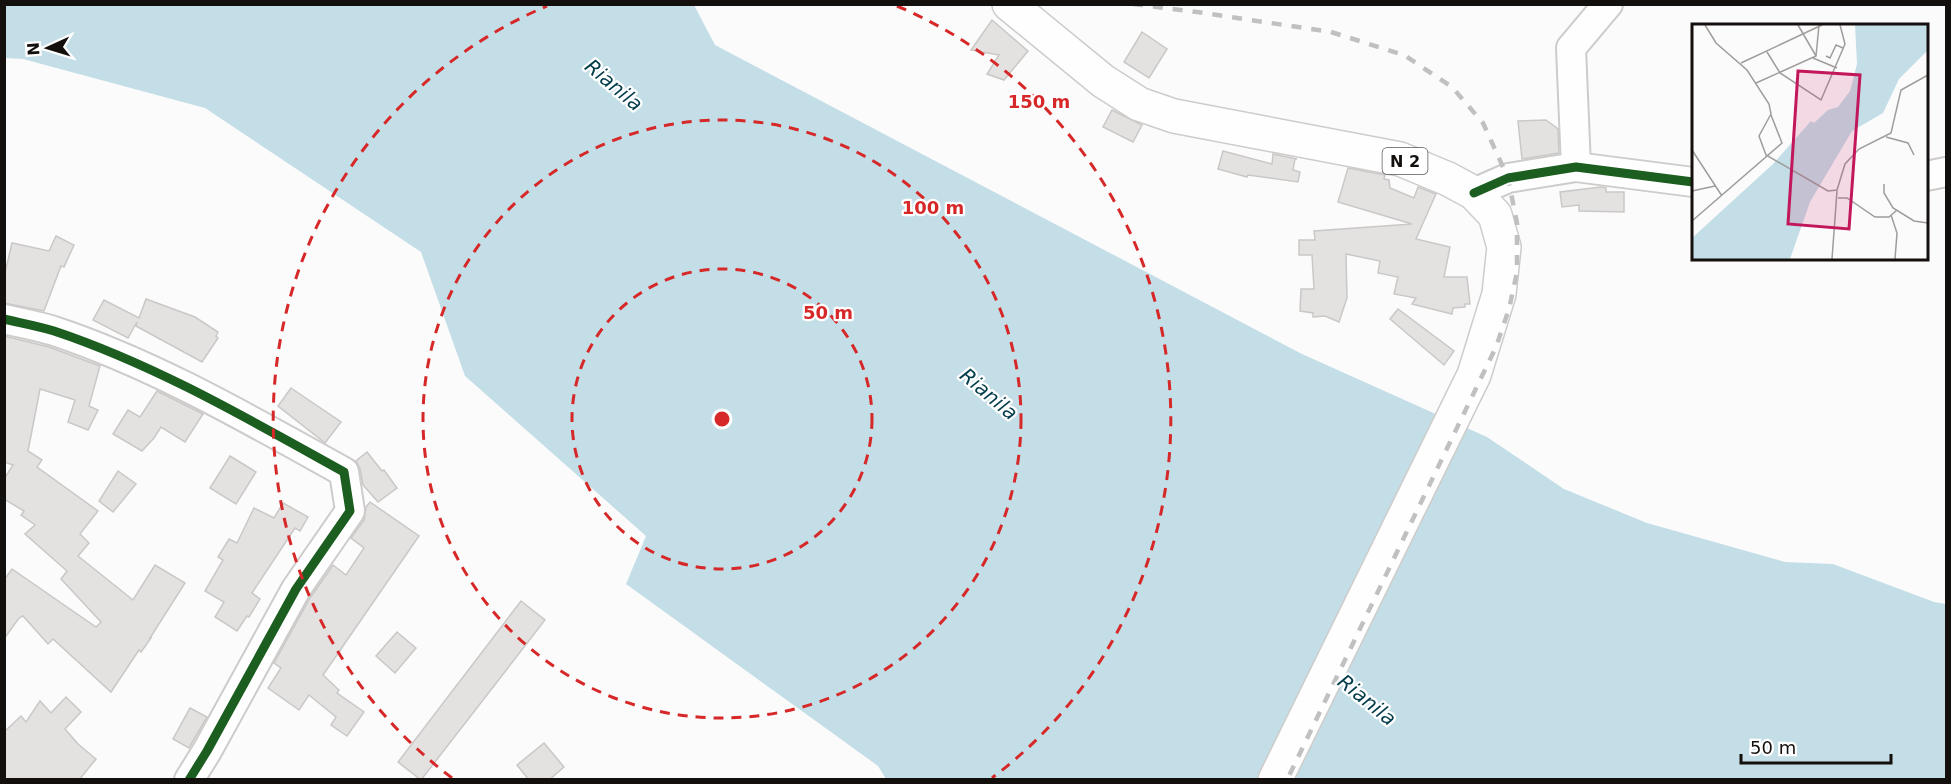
<svg xmlns="http://www.w3.org/2000/svg" width="1951" height="784" font-family="'DejaVu Sans',sans-serif">
<rect width="100%" height="100%" fill="#fcfbfb"/>
<polygon fill="#c4dee7" points="5,5 694,5 715,45 1302,354 1487,437 1564,489 1647,523 1785,562 1833,564 1934,602 1946,604 1946,779 886,779 878,766 626,584 646,536 465,376 421,252 205,108 23,59 5,58"/>
<g fill="#e4e2e1" stroke="#cac8c7" stroke-width="1.5">
<polygon points="992,20 1028,51 1004,80 987,74 999,55 971,50"/>
<polygon points="1142,32 1167,49 1149,78 1124,62"/>
<polygon points="1112,110 1142,125 1133,142 1103,127"/>
<polygon points="1546,120 1558,129 1559,153 1522,159 1518,121"/>
<polygon points="1223,151 1272,164 1273,154 1297,159 1295,159 1293,170 1300,172 1298,182 1248,175 1247,177 1218,169"/>
<polygon points="1348,168 1385,175 1384,179 1389,180 1390,188 1414,198 1418,187 1436,194 1416,239 1450,247 1444,277 1467,277 1470,304 1465,304 1465,307 1453,308 1452,314 1412,304 1416,298 1394,294 1398,277 1378,273 1380,261 1346,254 1347,298 1339,322 1325,316 1313,317 1313,313 1300,311 1301,289 1314,289 1312,255 1299,255 1299,240 1315,240 1314,231 1412,224 1338,202"/>
<polygon points="1601,187 1606,188 1606,192 1624,192 1624,212 1579,211 1579,205 1562,207 1560,192"/>
<polygon points="56,236 74,245 64,267 61,266 44,311 4,303 4,277 12,243 49,251"/>
<polygon points="146,299 195,317 218,332 216,336 218,338 202,362 136,326 137,322 128,338 93,320 104,300 139,318"/>
<polygon points="1398,309 1454,351 1444,365 1390,319"/>
<polygon points="4,336 49,347 100,366 89,406 98,410 88,430 68,422 75,400 40,389 28,451 42,460 37,467 98,511 80,534 89,543 78,556 133,600 155,565 185,583 150,638 151,638 141,652 139,650 111,692 53,639 48,644 23,616 19,618 4,639 4,580 12,569 96,627 101,622 61,579 67,571 25,534 35,525 21,515 24,511 4,499 4,479 13,465 4,462"/>
<polygon points="291,388 341,422 325,443 278,406"/>
<polygon points="157,391 203,414 185,442 161,427 154,438 142,451 113,434 128,410 140,417"/>
<polygon points="367,452 382,471 384,470 397,488 378,502 363,485 360,469 356,461"/>
<polygon points="230,456 256,472 236,504 210,488"/>
<polygon points="118,471 136,484 113,512 99,501"/>
<polygon points="370,502 419,536 323,675 339,690 337,693 364,712 347,736 331,725 336,717 309,695 299,710 268,688 281,668 274,663 310,598 333,565 346,575 364,548 351,538 364,520 366,507"/>
<polygon points="283,503 308,517 300,531 295,528 252,593 260,599 249,617 247,616 237,631 215,617 224,602 205,591 223,560 218,557 229,539 237,543 254,508 274,518"/>
<polygon points="521,601 545,620 421,780 398,762"/>
<polygon points="397,632 416,648 395,673 376,656"/>
<polygon points="66,697 81,712 65,729 78,744 96,759 79,780 4,780 4,732 21,716 26,722 40,701 51,713"/>
<polygon points="190,708 207,717 189,748 173,739"/>
<polygon points="544,743 564,767 549,780 529,780 517,765"/>
</g>
<g fill="none" stroke-linecap="round" stroke-linejoin="round">
<g stroke="#cecccb" stroke-width="32">
<g id="minor">
<polyline points="1576,167 1571,48 1608,4"/>
<polyline points="1926,176 1946,172"/>
<polyline points="1474,193 1508,178 1576,167 1693,182"/>
<path d="M 4,319 C 21,323 38,326 54,331 C 156,365 250,420 344,472 L 350,511 L 296,589 L 207,751 L 189,780"/>
</g>
</g>
<g stroke="#cecccb" stroke-width="36">
<polyline id="major" points="1009,4 1103,81 1139,104 1174,116 1400,159 1448,179 1474,193 1495,215 1504,247 1499,294 1474,375 1275,780"/>
</g>
<use href="#minor" stroke="#fffefe" stroke-width="28"/>
<use href="#major" stroke="#fffefe" stroke-width="33"/>
<polyline stroke="#c0c0c0" stroke-width="4.5" stroke-dasharray="10 10" stroke-linecap="butt" points="1133,4 1197,12 1331,32 1404,55 1452,87 1483,123 1508,178 1517,223 1517,272 1509,309 1496,347 1287,780"/>
<g stroke="#fff" stroke-width="13">
<g id="cycleway">
<polyline points="1474,193 1508,178 1576,167 1693,182"/>
<path d="M 4,319 C 21,323 38,326 54,331 C 156,365 250,420 344,472 L 350,511 L 296,589 L 207,751 L 189,780"/>
</g>
</g>
<use href="#cycleway" stroke="#1b5e20" stroke-width="9"/>
</g>
<g fill="none" stroke="#d62828" stroke-width="3" stroke-dasharray="10 8">
<circle cx="722" cy="419" r="150"/>
<circle cx="722" cy="419" r="299"/>
<path d="M452 778A449 449 0 0 1 547 6M897 6A449 449 0 0 1 992 778"/>
</g>
<g text-anchor="middle" dominant-baseline="central" stroke-width="4.5" stroke-linejoin="round" paint-order="stroke">
<rect fill="#fff" stroke="#5a5756" stroke-width="1.5" x="1382.5" y="148" width="45" height="26" rx="4.5"/>
<g font-size="16" font-weight="bold" fill="#130f0d">
<text x="1405" y="161">N 2</text>
</g>
<g font-size="20" font-style="italic" fill="#033c4a" stroke="#fff">
<text transform="translate(614 85) rotate(40)">Rianila</text>
<text transform="translate(989 394) rotate(40)">Rianila</text>
<text transform="translate(1367 700) rotate(39)">Rianila</text>
</g>
</g>
<g transform="translate(1692 24)">
<rect width="236" height="236" fill="#fcfbfb"/>
<path d="M 163,1 L 235,1 L 235,27 L 207,55 L 191,89 L 160,107 L 118,178 L 98,235 L 0,235 L 0,214 L 81,140 L 119,97 L 122,99 L 136,86 L 146,83 L 158,67 L 165,40 Z" fill="#c4dee7"/>
<path fill="none" stroke="#9f9d9c" stroke-width="1.5" d="M 13,1 L 24,19 L 55,46 L 77,80 L 79,90 L 67,112 L 74,131 L 136,167 L 145,166 L 153,140 L 167,125 L 199,109 L 209,66 L 236,51M 106,1 L 124,32M 75,28 L 88,49 L 129,76 L 153,20 L 148,1M 134,32 L 138,34 L 144,21 L 151,24M 121,34 L 145,44M 49,39 L 130,1M 64,59 L 124,32 L 127,1M 194,113 L 216,119 L 222,131M 0,126 L 30,172M 192,160 L 192,169 L 201,184 L 222,197 L 236,199M 0,167 L 23,162M 146,174 L 155,174 L 183,193 L 197,193 L 205,186M 199,191 L 205,209 L 203,235M 0,197 L 90,119 L 79,91M 140,235 L 145,167"/>
<path fill="#c2185b" fill-opacity="0.15" stroke="#c2185b" stroke-width="3" d="M 106,47 L 168,51 L 157,205 L 96,200 Z"/>
<rect width="236" height="236" fill="none" stroke="#130f0d" stroke-width="3"/>
</g>
<circle cx="722" cy="419" r="9" fill="#d62828" stroke="#fff" stroke-width="3"/>
<g font-size="18" text-anchor="middle" font-weight="bold" fill="#d62828" stroke="#fff" stroke-width="4.5" stroke-linejoin="round" paint-order="stroke">
<text x="1039" y="108">150 m</text>
<text x="933" y="214">100 m</text>
<text x="828" y="319">50 m</text>
</g>
<rect width="1951" height="784" fill="none" stroke="#130f0d" stroke-width="12"/>
<g transform="translate(48 48) rotate(266)" stroke="#ffffff" stroke-width="4.5" paint-order="stroke">
<path d="M0-4.5L10 22L0 15L-10 22Z" fill="#130f0d"/>
<text y="-9" font-size="16" font-weight="bold" text-anchor="middle" fill="#130f0d">N</text>
</g>
<path d="M1741 754v9h150v-9" fill="none" stroke="#130f0d" stroke-width="3"/>
<text x="1750" y="754" font-size="18" fill="#130f0d" stroke="#ffffff" stroke-width="4.5" paint-order="stroke">50 m</text>
</svg>
